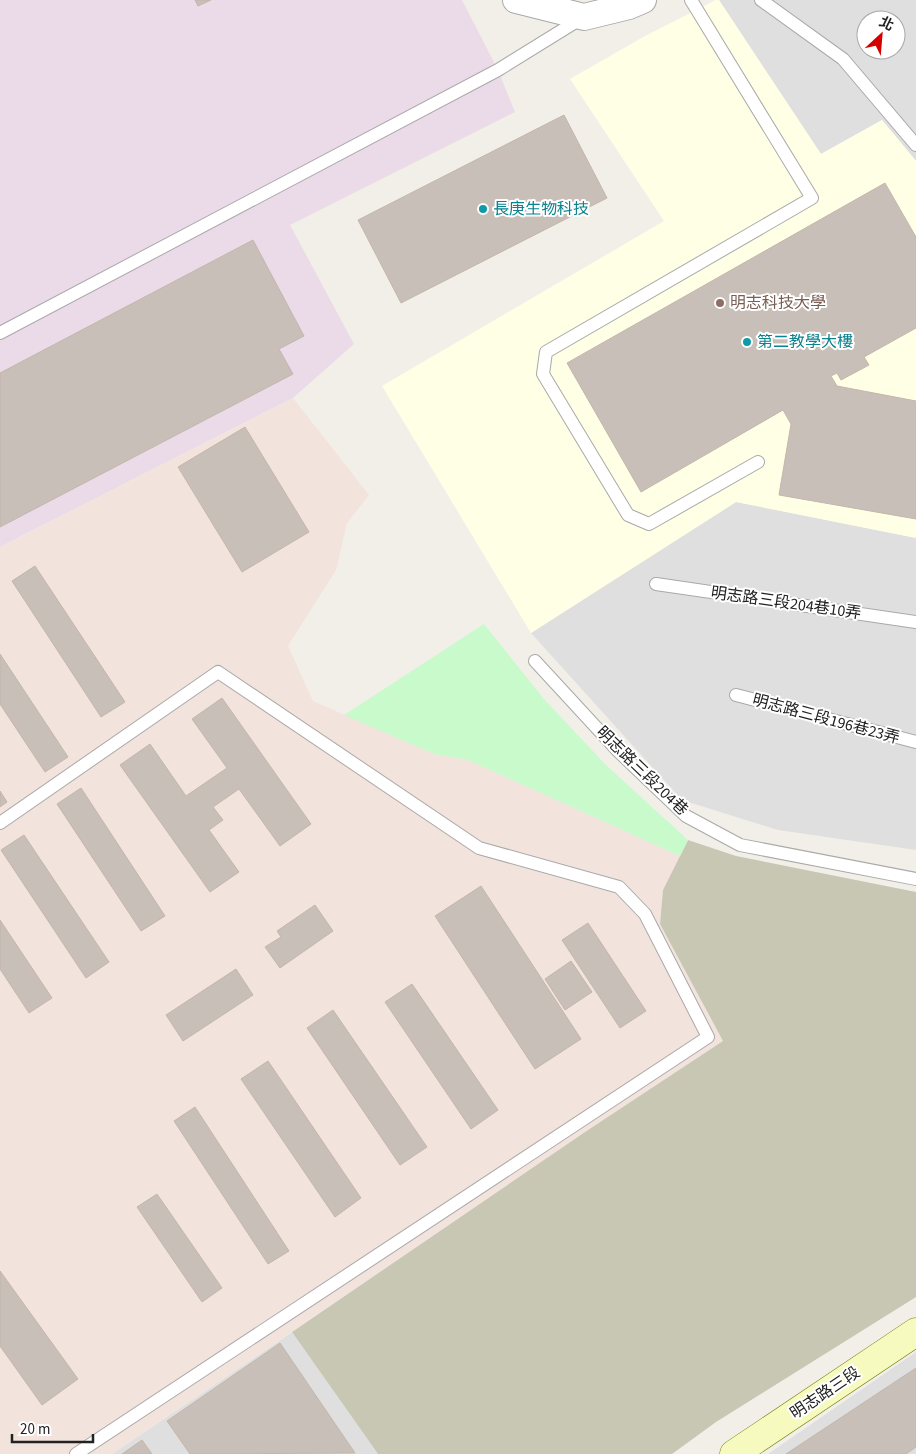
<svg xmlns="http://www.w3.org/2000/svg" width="916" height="1454" font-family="'Source Sans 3','Noto Sans TC',sans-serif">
<rect width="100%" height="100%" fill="#f2efe9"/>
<g fill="#e0dfdf" fill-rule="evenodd">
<path d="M 719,0 L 916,0 L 916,161 L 882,120 L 821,154 ZM 866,20 L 896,20 L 896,50 L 866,50 Z"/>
<polygon points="736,502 916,538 916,850 778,830 682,800 531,633"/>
<polygon points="292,1332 378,1454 112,1454"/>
<polygon points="916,1352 916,1454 768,1454"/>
</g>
<polygon fill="#ebdbe8" points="0,0 462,0 498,70 515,112 290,225 354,344 293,398 0,547"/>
<polygon fill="#ffffe5" points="716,0 719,0 821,154 882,120 916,161 916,538 736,502 531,633 382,386 664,221 570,79 645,36"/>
<polygon fill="#f3e3dd" points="293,398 369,495 347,523 336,570 288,646 313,701 434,754 468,760 680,856 663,890 660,924 723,1041 588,1130 112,1454 0,1454 0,547"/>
<polygon fill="#c7c7b4" points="688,840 736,856 916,892 916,1297 716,1422 672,1454 378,1454 292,1332 588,1130 723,1041 660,924 663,890"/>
<polygon fill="#c8facc" points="484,624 543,698 606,765 688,840 680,856 468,760 434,754 344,715"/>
<g fill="#c7bfb8" stroke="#c4b6ab">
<polygon points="195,0 211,0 198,6"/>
<polygon points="564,115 607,198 401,303 358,220"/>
<polygon points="885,183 916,237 916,328 864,357 869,365 841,380 837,373 831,376 837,386 916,401 916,519 779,495 791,424 783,410 641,492 567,363"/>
<polygon points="253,240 304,336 279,349 293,374 0,527 0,373"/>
<polygon points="245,427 309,532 242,572 178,467"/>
<polygon points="35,566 125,702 101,717 12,581"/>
<polygon points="0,654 68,757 45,772 0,704"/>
<polygon points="222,698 311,824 280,846 239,789 213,807 223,820 209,830 239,872 210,892 120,765 150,744 186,796 227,768 192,719"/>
<polygon points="81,788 165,916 141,931 57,804"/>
<polygon points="0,791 7,802 0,807"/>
<polygon points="24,835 109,962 86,978 1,850"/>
<polygon points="481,886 581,1039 535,1069 435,916"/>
<polygon points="315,905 333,931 280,968 265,947 281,937 277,931"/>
<polygon points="0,920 52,998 29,1013 0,969"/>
<polygon points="588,923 646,1011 620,1028 562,940"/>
<polygon points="571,961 592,992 565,1010 545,979"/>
<polygon points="236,969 253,995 183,1041 166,1015"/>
<polygon points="412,984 498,1110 471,1129 385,1002"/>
<polygon points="333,1010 427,1147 400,1165 307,1028"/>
<polygon points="268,1061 361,1198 335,1217 241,1079"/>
<polygon points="195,1107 289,1251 268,1264 174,1121"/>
<polygon points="157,1194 222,1288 202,1302 137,1207"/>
<polygon points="0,1271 78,1379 42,1405 0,1346"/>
<polygon points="280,1343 355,1453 190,1454 167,1421"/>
<polygon points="916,1368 916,1447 906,1454 786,1454"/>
<polygon points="142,1440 152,1454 122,1454"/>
</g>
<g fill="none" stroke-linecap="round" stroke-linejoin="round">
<g stroke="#a9a9a9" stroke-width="14">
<g id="lane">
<polyline points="691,0 812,198 546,352 543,374 628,515 649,524 758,462"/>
<polyline points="761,0 843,59 916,145"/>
<polyline points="0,333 498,70 582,18"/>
<polyline points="656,584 916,622"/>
<polyline points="535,661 618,751 686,816 740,845 916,879"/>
<polyline points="736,695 916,742"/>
<polyline points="0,823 218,672 479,848 619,887 645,914 708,1037 76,1454"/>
</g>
</g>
<g stroke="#a9a9a9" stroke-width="28">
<polyline id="street" points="516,0 584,17 629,6 643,0"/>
</g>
<g stroke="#707d05" stroke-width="29">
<polyline id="secondary" points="734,1454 916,1332"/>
</g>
<use href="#lane" stroke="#fff" stroke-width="12"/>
<use href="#street" stroke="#fff" stroke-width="26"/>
<use href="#secondary" stroke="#f7fabf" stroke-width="28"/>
</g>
<g fill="#0f9aa8" stroke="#fff" stroke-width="2">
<circle cx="483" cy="209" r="5"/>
<circle cx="747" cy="342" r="5"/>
</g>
<circle fill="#8d6e63" stroke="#fff" stroke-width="2" cx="720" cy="303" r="5"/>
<g text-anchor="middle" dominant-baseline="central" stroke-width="4" stroke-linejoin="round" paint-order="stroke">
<g font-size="16" fill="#0d838f" stroke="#fff" text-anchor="start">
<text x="493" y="209">長庚生物科技</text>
<text x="757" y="342">第二教學大樓</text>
</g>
<g font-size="16" fill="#785e54" stroke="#fff" text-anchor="start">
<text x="730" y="303">明志科技大學</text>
</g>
<g font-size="16" fill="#222" stroke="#fff">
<text transform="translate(786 603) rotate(8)">明志路三段204巷10弄</text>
<text transform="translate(826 719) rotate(15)">明志路三段196巷23弄</text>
<text transform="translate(642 771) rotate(44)">明志路三段204巷</text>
<text transform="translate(825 1393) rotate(-34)">明志路三段</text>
</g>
</g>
<g transform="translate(881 35) rotate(26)"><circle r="24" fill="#ffffff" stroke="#a7a7a7"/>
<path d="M0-4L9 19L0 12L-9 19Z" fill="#d40000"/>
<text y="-8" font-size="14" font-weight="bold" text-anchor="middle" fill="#222222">北</text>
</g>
<path d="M12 1434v8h81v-8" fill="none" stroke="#222222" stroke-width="2.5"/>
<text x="20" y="1434" font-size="15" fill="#222222" stroke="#ffffff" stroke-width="4" paint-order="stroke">20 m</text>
</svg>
